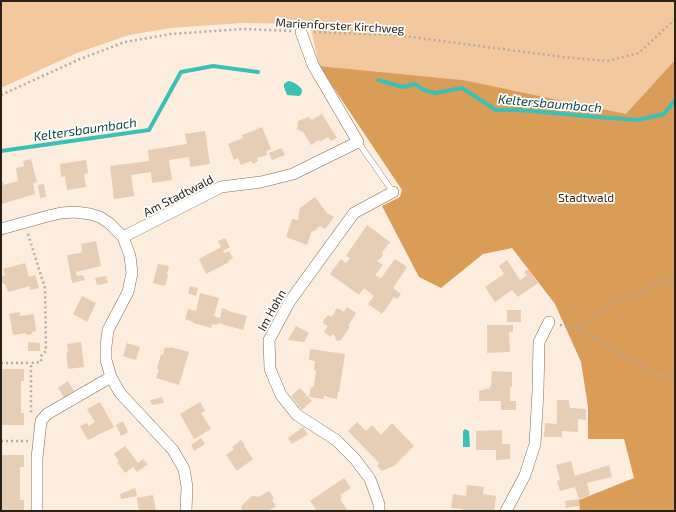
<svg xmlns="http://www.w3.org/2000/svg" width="676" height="512" font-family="'Exo 2',sans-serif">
<rect width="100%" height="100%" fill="#fcedde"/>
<polygon fill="#f2c99e" points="1,1 675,1 675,60 626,115 463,80 319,66 310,24 242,23 171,28 129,35 77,53 1,88"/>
<polygon fill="#da9d58" points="675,60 675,511 580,511 579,500 634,478 624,439 588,439 588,407 581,362 555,304 512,248 483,254 441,288 419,277 382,206 400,197 402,190 319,66 463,80 626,114"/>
<g fill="#3bc0b6">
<path d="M 288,81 C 292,81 301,86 302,90 C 302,93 301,95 299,96 L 287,95 L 284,87 L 284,84 Z"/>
<polygon points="465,429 469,431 470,447 463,447 463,431"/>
</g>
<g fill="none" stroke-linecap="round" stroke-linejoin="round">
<g stroke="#3bc0b6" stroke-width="4">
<polyline points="378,80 403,87 415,84 424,90 435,93 462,88 496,110 519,110 597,117 638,120 664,114 675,100"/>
<polyline points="1,151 149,130 181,72 213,66 258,72"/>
</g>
</g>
<g fill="#e6cdb5">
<polygon points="322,114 337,138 331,141 328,137 320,142 319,140 311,145 304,133 297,129 298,121 309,117 312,120"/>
<polygon points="262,127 271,149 266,151 267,155 257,158 258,161 253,164 251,161 241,165 238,158 234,160 228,144 243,138 242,135"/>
<polygon points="205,131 210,164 190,167 189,157 169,160 172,180 152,183 151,172 131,175 134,196 114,199 110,166 149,161 148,150 187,144 185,134"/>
<polygon points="282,148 285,155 272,160 269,153"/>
<polygon points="31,159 37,182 33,183 35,194 2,204 1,183 3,182 4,185 18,181 16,168 24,166 23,161"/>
<polygon points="86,160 88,173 84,174 86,187 67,190 65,176 61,177 60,164"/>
<polygon points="44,184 46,197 40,198 38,185"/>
<polygon points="315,197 327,213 334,217 325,229 320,226 314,231 312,231 307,245 286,237 292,219 298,220 300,208"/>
<polygon points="367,225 390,242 383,251 382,254 383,255 380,259 379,259 377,261 383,265 375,275 380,278 381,277 381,278 395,259 407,267 393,288 401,294 397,299 394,297 382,314 368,304 374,296 364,288 359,295 330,274 341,259 346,263 350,258 346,256"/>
<polygon points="225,238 230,247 223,251 224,253 229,251 233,258 228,261 229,262 206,274 199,259 221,247 218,241"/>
<polygon points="96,241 101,266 76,272 77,276 83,275 85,280 72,283 67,255 81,253 82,250 81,244"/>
<polygon points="507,260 520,280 527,275 524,272 528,269 538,283 518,297 512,290 495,302 485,287 504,274 499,266"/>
<polygon points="25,263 29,277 35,275 39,288 30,290 30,286 8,292 5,284 3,284 1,277 1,276 5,275 3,269"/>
<polygon points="158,264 169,266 167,274 168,275 165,286 153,283"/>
<polygon points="106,276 108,283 97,285 95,278"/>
<polygon points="190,286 198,288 196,296 188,293"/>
<polygon points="200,293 219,298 214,316 220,318 222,308 228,310 228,311 247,316 243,330 218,323 218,325 212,324 211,328 193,323 193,322 185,319 188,309 196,311"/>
<polygon points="82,296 96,303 87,322 73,314"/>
<polygon points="347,307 356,313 348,326 350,327 341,340 338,341 336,340 335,336 332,334 331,337 324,332 328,326 323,323 324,321 323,321 328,315 332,317 333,315 332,315 334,313 337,308 344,312"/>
<rect x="507" y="310" width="14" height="12"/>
<polygon points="20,312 20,316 34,314 36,331 32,332 32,334 26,335 26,333 13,335 9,314"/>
<polygon points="487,325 513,325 513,332 509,332 510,352 487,353"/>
<polygon points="296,326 309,333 304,342 288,340"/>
<polygon points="28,342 40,343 40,351 28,351"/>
<polygon points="81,342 84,367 68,369 66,353 68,352 67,344"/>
<polygon points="127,343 140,347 136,360 123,356"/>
<polygon points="165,347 169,348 170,347 189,352 179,385 156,378 159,369 157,369 161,354 163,355"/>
<polygon points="310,349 345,354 339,392 338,392 337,399 327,397 327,396 324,396 323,399 309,397 311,387 314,387 316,370 314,370 315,361 309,360"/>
<polygon points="1,369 24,369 24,381 21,381 21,413 24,413 24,425 1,425"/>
<polygon points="492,371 512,372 512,387 510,387 510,401 516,401 516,410 501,410 501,401 479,401 479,391 490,388 490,386 491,386"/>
<polygon points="68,381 74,391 64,397 58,388"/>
<polygon points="300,388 312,401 302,410 291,396"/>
<polygon points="162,397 164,403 152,405 150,400"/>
<polygon points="557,400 569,400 569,405 570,405 570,408 586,409 586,420 578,419 578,432 562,431 562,437 544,437 545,423 557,424"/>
<polygon points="100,402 114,427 88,440 80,426 87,423 89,426 95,422 87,409"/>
<polygon points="200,402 205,411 201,413 211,429 194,439 180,414"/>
<polygon points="123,421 128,432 121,436 116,425"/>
<polygon points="357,422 366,431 372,425 381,435 392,423 414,446 394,466 382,471 377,466 379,463 348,431"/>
<polygon points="303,427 308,434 292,444 288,438"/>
<polygon points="502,430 502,444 510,444 510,459 496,460 496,450 476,450 476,431"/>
<polygon points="201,438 205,444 194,451 191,445"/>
<polygon points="241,440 245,445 244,446 253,459 237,471 226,455 234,449 232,447"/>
<polygon points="125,446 138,463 143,459 148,464 137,472 133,467 125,473 117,462 119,461 114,454"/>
<polygon points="1,455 24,455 24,467 20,467 20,500 24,500 24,511 1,511"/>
<polygon points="571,461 575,476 609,465 612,477 587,483 590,495 579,499 575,487 560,491 557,481 560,480 556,465"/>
<polygon points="344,478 351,488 340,495 342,497 340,499 348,511 317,511 310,501"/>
<polygon points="467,485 484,487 483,494 496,496 494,511 463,511 463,509 451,508 453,494 466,496"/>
<polygon points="135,488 137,496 121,499 120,494"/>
<polygon points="269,491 274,498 272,500 276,506 268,511 239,511 242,509 241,507 243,504 252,496 255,496 258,497"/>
<polygon points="153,495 156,511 139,511 137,498"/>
<polygon points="579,499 579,506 566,508 565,501"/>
</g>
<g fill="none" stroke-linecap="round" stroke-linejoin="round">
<g stroke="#826d56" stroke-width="6">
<polyline id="lane" points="358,142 393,192"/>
</g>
<g stroke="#826d56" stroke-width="12">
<g id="street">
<polyline points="1,229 48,216 61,213 75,212 90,214 100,217 109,223 123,237 130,256 132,273 128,292 108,330 106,346 106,360 111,377 120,393 173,450 184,469 187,487 186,511"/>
<polyline points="123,237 221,187 261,182 293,174 358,142 313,65 301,32"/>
<polyline points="37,511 37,458 41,421 47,414 111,377"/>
<polyline points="379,511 379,504 370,479 355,459 336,440 297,415 281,395 270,369 269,340 290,301 354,213 393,192"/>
<polyline points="506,511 525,475 535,444 538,391 539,342 549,322"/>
</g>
</g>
<g stroke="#b7aa9d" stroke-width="2.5" stroke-dasharray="2 3" stroke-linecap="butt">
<polyline points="314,32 396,35 563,57 607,61 639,53 675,19"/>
<polyline points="1,95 80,59 125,42 171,34 243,29 291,31"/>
<polyline points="28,234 45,288 46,351 41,356 41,362 31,363 31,414"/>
<polyline points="675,278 614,302 576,328 656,374 675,377"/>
<polyline points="560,325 576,328"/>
<polyline points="1,363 31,363"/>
<polyline points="1,441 28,441"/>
</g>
<use href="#lane" stroke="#fff" stroke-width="5.5"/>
<use href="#street" stroke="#fff" stroke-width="11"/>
</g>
<g text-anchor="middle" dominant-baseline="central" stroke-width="3.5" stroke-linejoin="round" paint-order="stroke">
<g font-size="12" fill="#2a2117" stroke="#fff">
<text transform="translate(340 25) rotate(3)">Marienforster Kirchweg</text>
<text transform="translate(178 195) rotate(-27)">Am Stadtwald</text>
<text transform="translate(271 310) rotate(-61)">Im Hohn</text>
</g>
<g font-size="12" fill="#42290b" stroke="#fff">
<text x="586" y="197">Stadtwald</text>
</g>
<g font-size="13" font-style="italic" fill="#114a45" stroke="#fff">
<text transform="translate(550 103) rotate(5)">Keltersbaumbach</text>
<text transform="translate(85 129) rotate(-8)">Keltersbaumbach</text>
</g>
</g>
<rect width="676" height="512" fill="none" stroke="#2a2117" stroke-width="4"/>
</svg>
